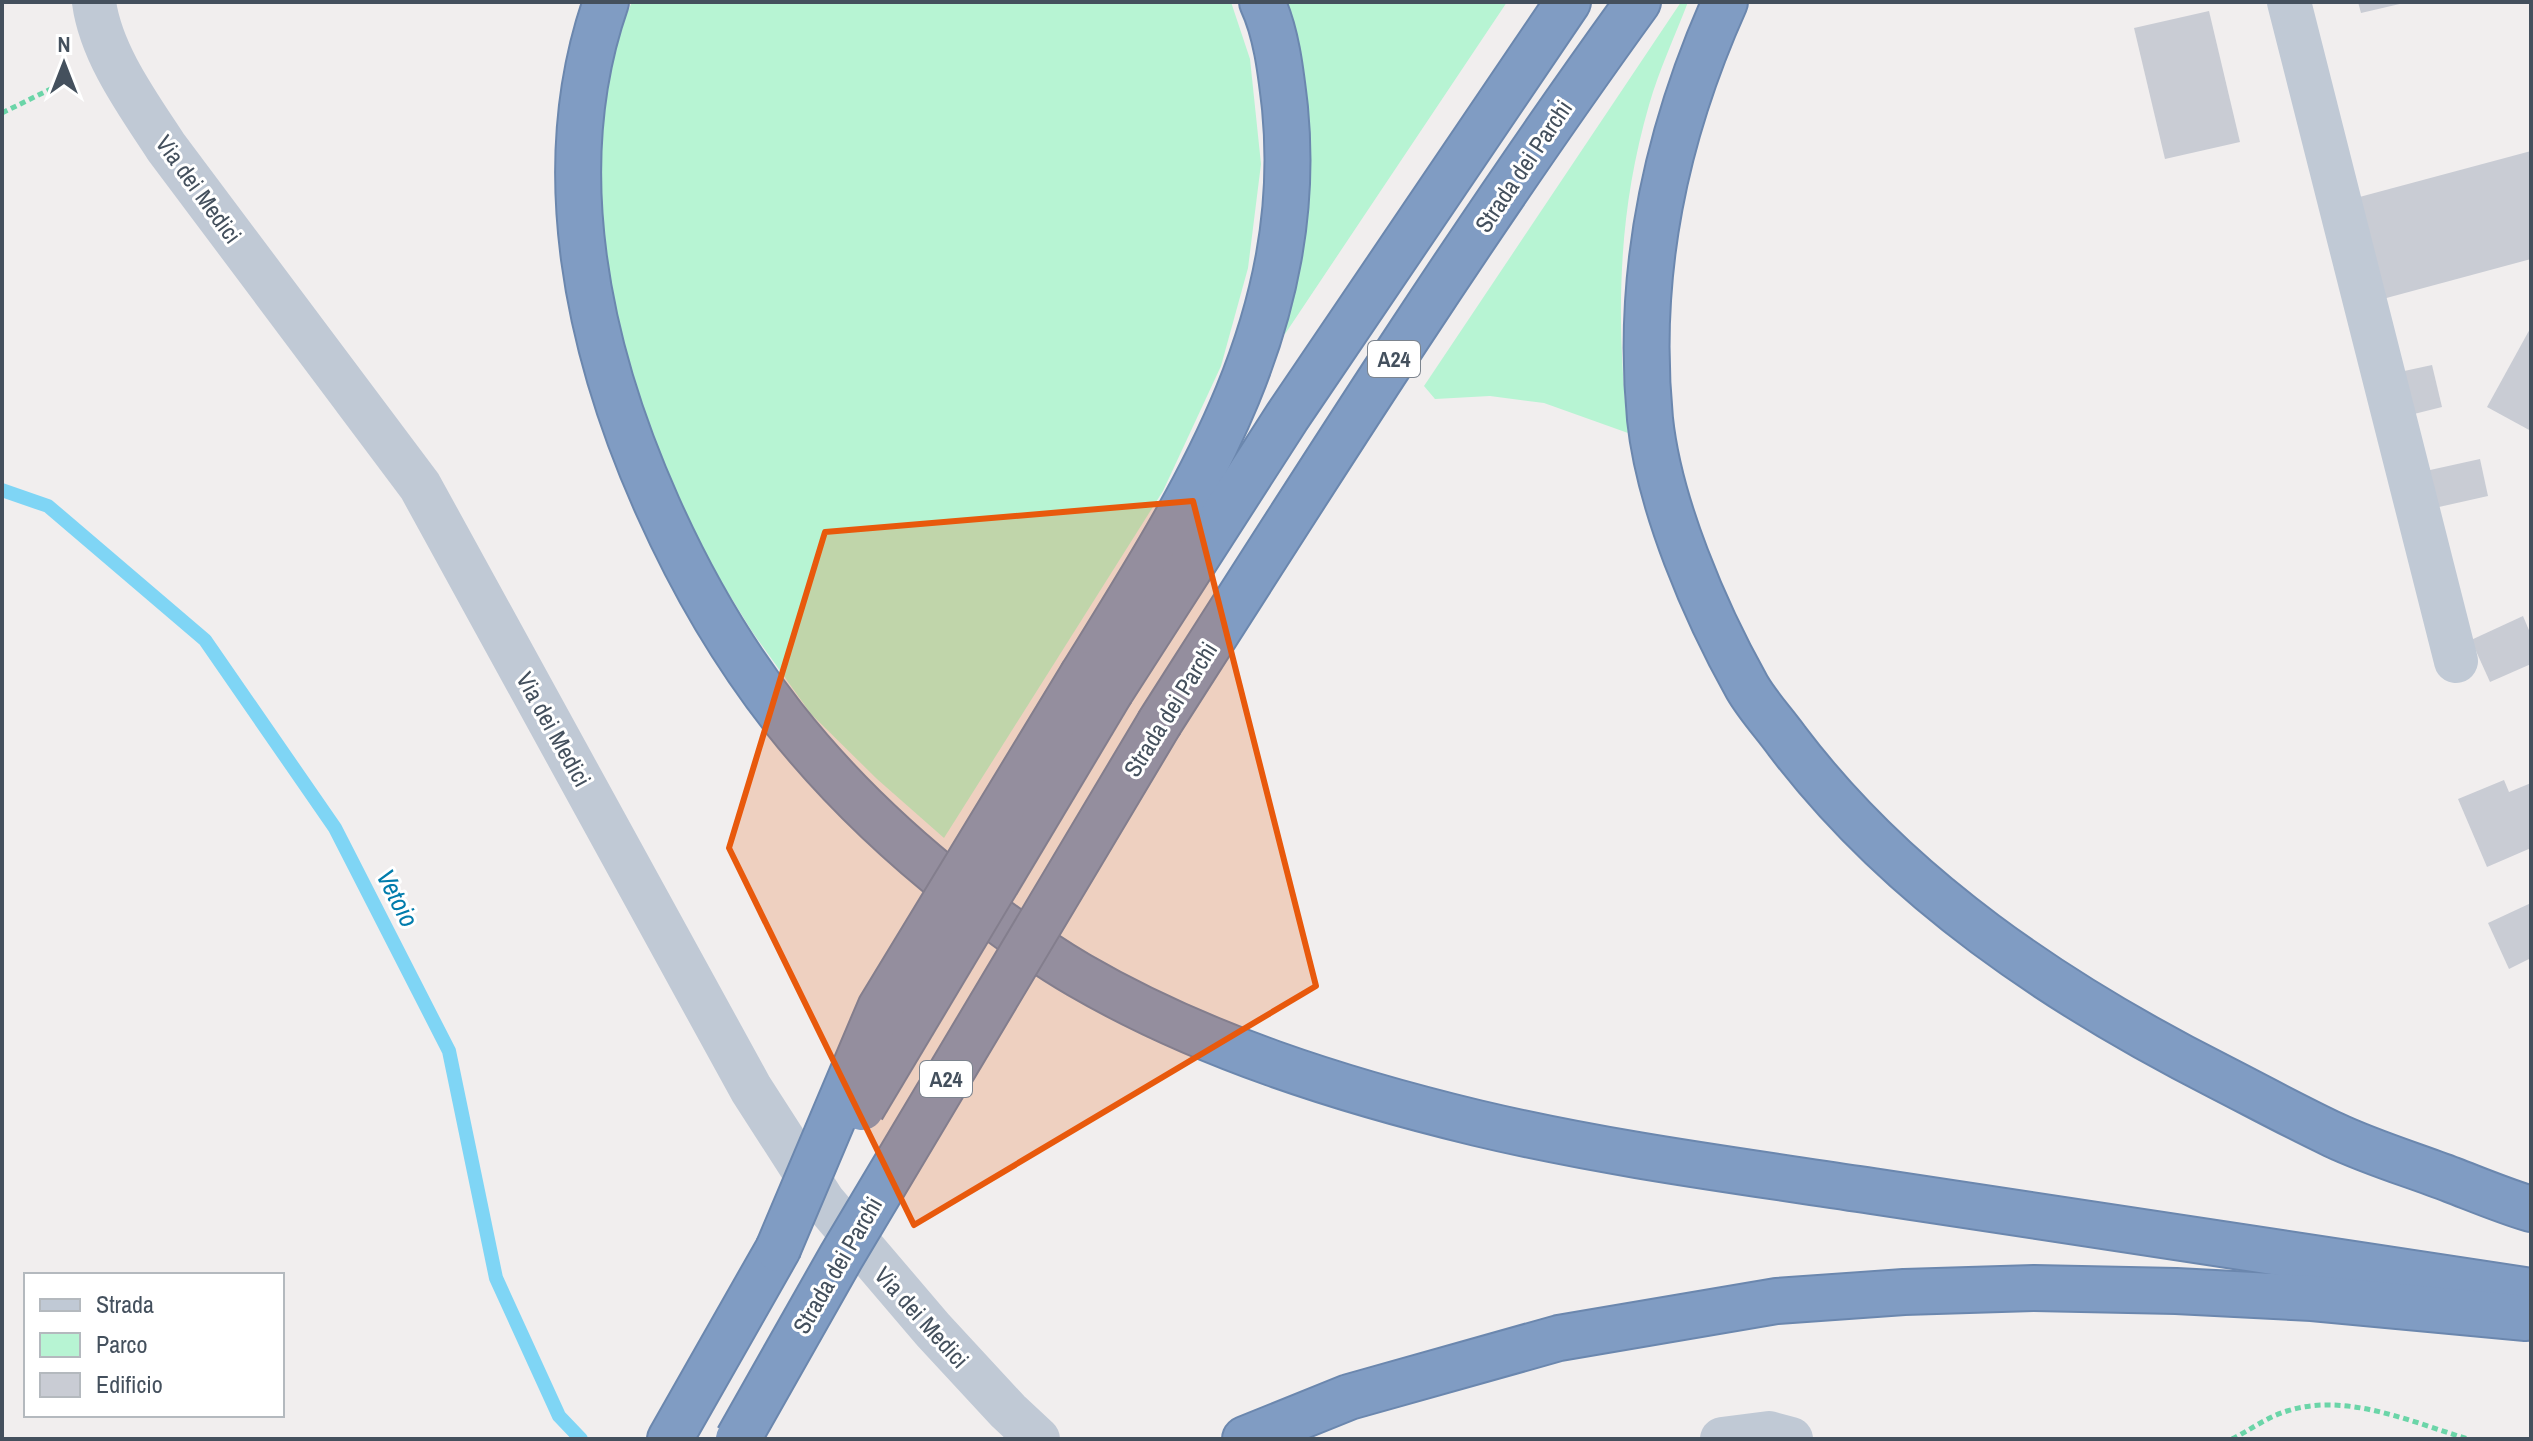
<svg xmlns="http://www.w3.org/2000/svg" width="2533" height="1441" font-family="'Archivo Narrow',sans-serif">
<rect width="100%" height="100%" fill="#f1eeee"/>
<g fill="#b7f4d3">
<polygon points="632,2 1231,2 1250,59 1261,164 1248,268 1221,366 1163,491 944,838 877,779 811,714 753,633 701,549 657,457 621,350 601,260 596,168 607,60"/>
<path d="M 1284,2 L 1507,2 L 1285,334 L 1280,329 C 1288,287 1301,244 1306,202 C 1312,137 1308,63 1284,2 Z"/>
<path d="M 1681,2 L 1688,2 C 1675,36 1659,70 1649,105 C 1617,216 1616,319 1628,433 L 1544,403 L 1490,396 L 1435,399 L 1424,386 Z"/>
</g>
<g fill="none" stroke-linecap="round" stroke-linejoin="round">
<polyline stroke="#7fd5f5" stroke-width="14" points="2,490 48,506 205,640 335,828 449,1051 496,1278 559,1416 581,1439"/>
</g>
<g fill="#c9ccd4">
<polygon points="2358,2 2404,2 2404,3 2361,13"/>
<polygon points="2209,11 2240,142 2165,159 2134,28"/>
<polygon points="2531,151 2531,259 2379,300 2352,199"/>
<polygon points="2531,327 2531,431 2487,407"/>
<polygon points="2432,365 2442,407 2406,416 2395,373"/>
<polygon points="2480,459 2488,496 2430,509 2421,472"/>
<polygon points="2523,616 2531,635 2531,664 2490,682 2471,640"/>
<polygon points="2504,780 2509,792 2531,783 2531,848 2487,867 2458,799"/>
<polygon points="2531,903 2531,958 2509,969 2488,923"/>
</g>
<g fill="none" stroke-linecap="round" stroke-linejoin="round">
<g stroke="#6b87ae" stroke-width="48">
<g id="highway">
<path d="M 606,2 C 548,168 588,351 658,507 C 729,666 822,783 959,891 C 997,921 1036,950 1079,975 C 1201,1046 1341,1090 1477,1123 C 1607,1154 1740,1171 1872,1191 C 2091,1225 2311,1258 2531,1291"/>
<path d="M 1725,2 C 1665,136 1636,273 1650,419 C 1659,505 1705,612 1747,687 C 1758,706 1774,723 1787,741 C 1899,889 2058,995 2222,1078 C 2259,1097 2296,1117 2334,1135 C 2372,1153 2413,1165 2452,1180 C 2478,1190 2504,1201 2531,1209"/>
<path d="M 1083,674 C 1192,498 1306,325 1285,108 C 1281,74 1277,34 1262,2"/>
<polyline points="1111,691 1287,417 1568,2"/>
<path d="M 1160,722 C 1315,479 1469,235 1638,2"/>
<polyline points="670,1439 778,1249"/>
<polyline points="1245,1439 1349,1397 1559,1338 1777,1301 1904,1292 2034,1288 2176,1291 2312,1298 2526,1318"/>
</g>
</g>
<g stroke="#6bd5a8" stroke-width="5" stroke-dasharray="6 4" stroke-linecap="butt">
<polyline points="2,113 73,78"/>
<path d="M 2232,1439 C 2250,1430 2267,1417 2287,1411 C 2346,1392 2411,1422 2468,1439"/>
</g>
<g stroke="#c0c9d5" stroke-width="44">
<path d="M 94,2 C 101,54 138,104 166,147 L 420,486 L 751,1089 L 823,1201 L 933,1330 L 1008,1411 L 1038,1439"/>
<polyline points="2289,2 2456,661"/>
<polyline points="1722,1439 1769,1433 1791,1439"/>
</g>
<use href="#highway" stroke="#809cc3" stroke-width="44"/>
<g stroke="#6b87ae" stroke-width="48" stroke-linecap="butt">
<g id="highway-bridge">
<polyline points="862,1108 1111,691"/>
<polyline points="778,1249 880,1008 1083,674"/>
<polyline points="738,1439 841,1257 1160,722"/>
</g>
</g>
<use href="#highway-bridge" stroke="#809cc3" stroke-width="44"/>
</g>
<path fill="#e8590c" fill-opacity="0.2" stroke="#e8590c" stroke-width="6" stroke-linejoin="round" d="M 1193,501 L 1316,986 L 914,1225 L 729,848 L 825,532 Z"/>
<g text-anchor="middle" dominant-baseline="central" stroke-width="6" stroke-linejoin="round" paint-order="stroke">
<g fill="#fff" stroke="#7c848e" stroke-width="2">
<rect x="1368" y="341" width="52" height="36" rx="6"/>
<rect x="920" y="1061" width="52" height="36" rx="6"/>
</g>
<g font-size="22" font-weight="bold" fill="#44505d">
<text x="1394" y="359">A24</text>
<text x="946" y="1079">A24</text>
</g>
<g font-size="24" fill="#44505d" stroke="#fff">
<text transform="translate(1523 166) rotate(-56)">Strada dei Parchi</text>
<text transform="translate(199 189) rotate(54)">Via dei Medici</text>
<text transform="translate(1170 709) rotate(-58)">Strada dei Parchi</text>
<text transform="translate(554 729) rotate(61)">Via dei Medici</text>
<text transform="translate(837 1265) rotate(-60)">Strada dei Parchi</text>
<text transform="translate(922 1317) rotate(48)">Via dei Medici</text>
</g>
<g font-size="26" font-style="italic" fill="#017cac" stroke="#fff">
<text transform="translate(398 898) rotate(63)">Vetoio</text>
</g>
</g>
<rect width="2533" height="1441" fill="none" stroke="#44505d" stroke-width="8"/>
<rect x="24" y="1273" width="260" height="144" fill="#ffffff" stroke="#b4b9be" stroke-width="2"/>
<rect x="40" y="1299" width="40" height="12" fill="#c0c9d5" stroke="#b4b9be" stroke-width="2"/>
<text x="96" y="1313" font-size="24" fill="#44505d">Strada</text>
<rect x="40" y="1333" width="40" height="24" fill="#b7f4d3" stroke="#b4b9be" stroke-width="2"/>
<text x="96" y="1353" font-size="24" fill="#44505d">Parco</text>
<rect x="40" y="1373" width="40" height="24" fill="#c9ccd4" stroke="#b4b9be" stroke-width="2"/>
<text x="96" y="1393" font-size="24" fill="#44505d">Edificio</text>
<g transform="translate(64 64)" stroke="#ffffff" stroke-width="6" paint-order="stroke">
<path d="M0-6L14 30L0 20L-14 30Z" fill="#44505d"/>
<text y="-12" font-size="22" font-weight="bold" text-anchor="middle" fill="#44505d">N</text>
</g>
</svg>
